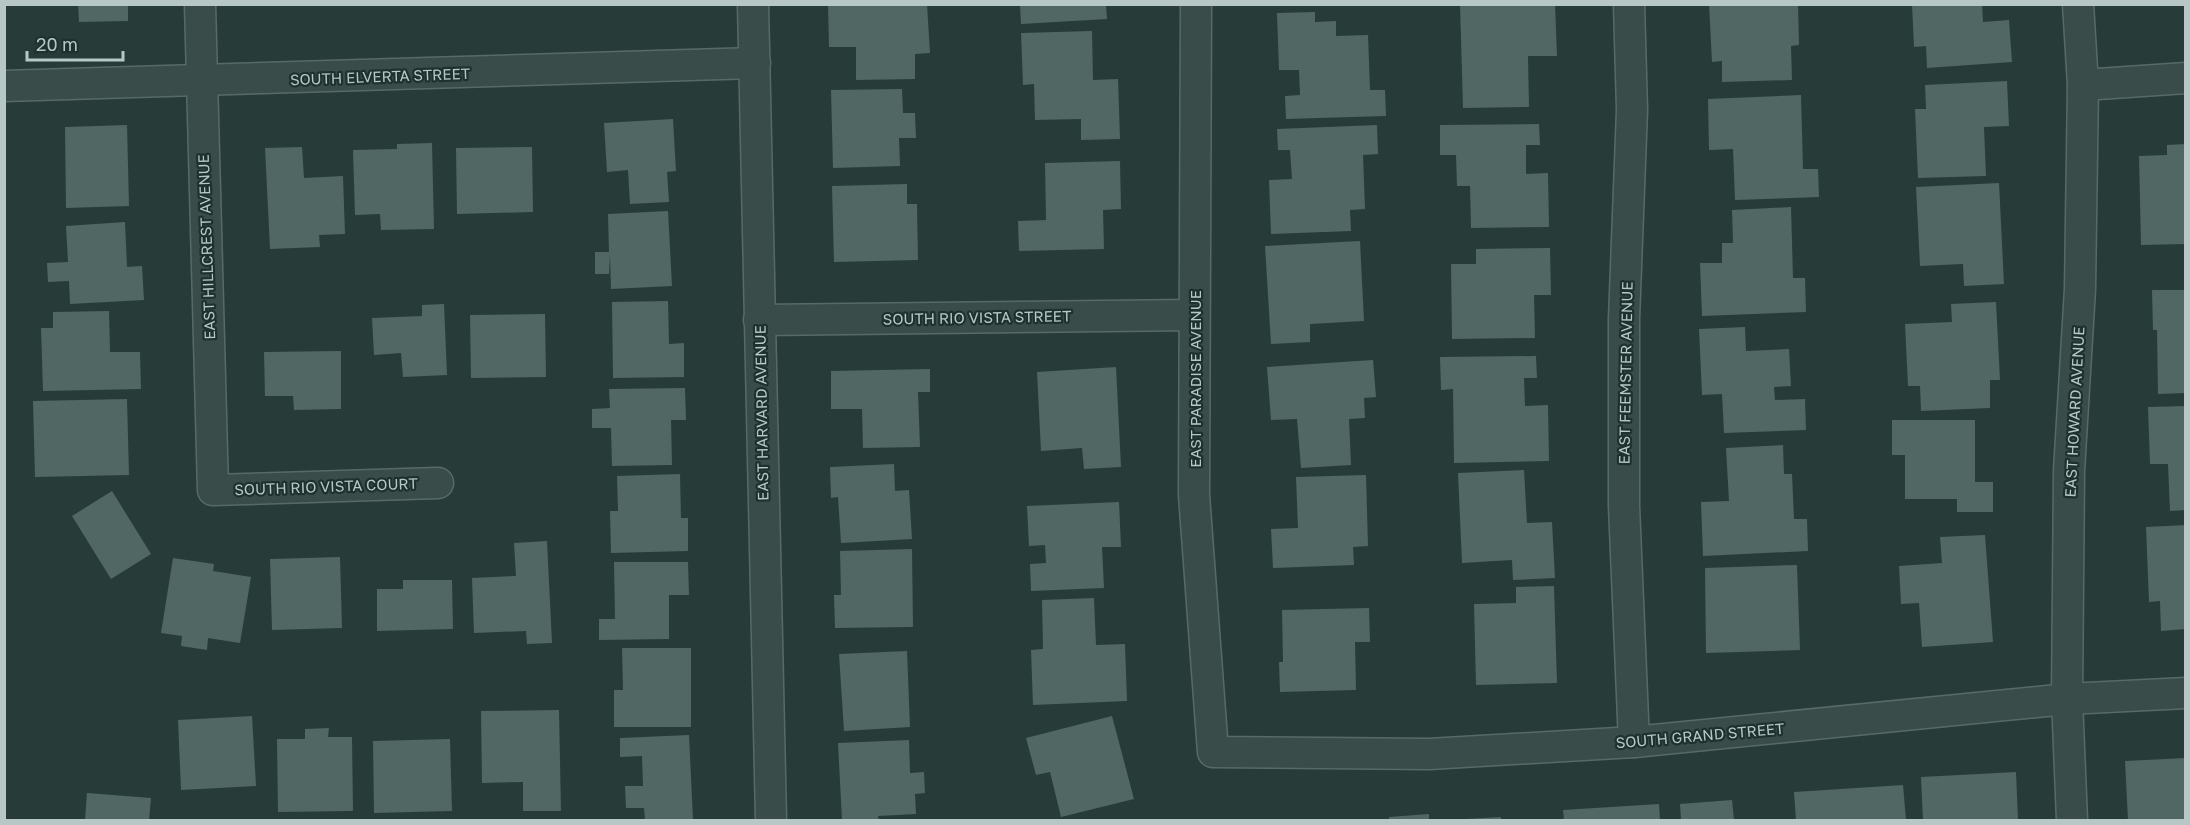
<svg xmlns="http://www.w3.org/2000/svg" width="2190" height="825" font-family="'Golos Text',sans-serif">
<rect width="100%" height="100%" fill="#273c39"/>
<g fill="#506764">
<polygon points="78,4 128,4 128,21 79,22"/>
<polygon points="828,4 927,4 930,53 915,54 915,79 856,80 856,47 829,47"/>
<polygon points="1460,4 1555,4 1557,56 1528,56 1529,107 1463,108"/>
<polygon points="1709,4 1798,4 1799,45 1791,46 1792,80 1722,82 1722,61 1712,62"/>
<polygon points="1912,4 1982,4 1983,22 2009,20 2012,62 1927,68 1926,46 1914,47"/>
<polygon points="1020,5 1106,5 1107,19 1021,24"/>
<polygon points="1315,12 1315,22 1336,21 1336,36 1368,35 1370,90 1385,90 1386,116 1286,119 1285,96 1300,95 1299,70 1279,70 1277,13"/>
<polygon points="1092,31 1093,80 1118,79 1120,139 1081,140 1081,119 1035,120 1034,84 1023,85 1021,33"/>
<polygon points="2007,81 2009,126 1984,127 1986,176 1918,178 1915,109 1926,109 1925,85"/>
<polygon points="902,89 903,113 915,113 916,138 899,138 900,166 833,168 831,90"/>
<polygon points="1801,95 1803,169 1818,169 1819,197 1735,200 1733,149 1709,150 1708,99"/>
<polygon points="673,119 676,171 667,172 669,202 630,204 628,170 607,172 604,123"/>
<polygon points="1539,124 1540,145 1526,145 1526,174 1548,173 1549,227 1471,228 1470,186 1457,186 1456,155 1440,155 1440,125"/>
<polygon points="127,125 129,206 66,208 65,127"/>
<polygon points="1377,125 1378,154 1363,155 1365,209 1350,210 1351,231 1271,234 1269,180 1292,179 1290,150 1278,150 1277,129"/>
<polygon points="432,143 434,229 381,230 380,214 355,215 353,150 397,149 397,144"/>
<polygon points="2186,144 2186,244 2141,245 2139,156 2167,155 2167,145"/>
<polygon points="302,147 304,178 343,176 345,234 319,235 320,247 270,249 265,148"/>
<polygon points="532,147 533,212 457,214 456,148"/>
<polygon points="1120,161 1121,209 1103,210 1104,249 1019,251 1018,221 1046,220 1045,163"/>
<polygon points="1999,183 2004,284 1964,286 1963,264 1920,266 1916,187"/>
<polygon points="907,184 907,204 917,204 918,260 834,262 832,186"/>
<polygon points="1791,207 1793,278 1805,278 1806,312 1702,316 1700,263 1722,263 1722,243 1733,243 1732,210"/>
<polygon points="668,211 672,286 611,289 610,255 609,274 595,274 595,252 609,252 608,214"/>
<polygon points="125,222 127,267 142,266 144,300 70,304 69,281 48,282 47,263 68,262 66,226"/>
<polygon points="1360,241 1364,321 1310,324 1310,342 1271,344 1265,246"/>
<polygon points="1550,248 1551,295 1534,295 1535,338 1452,339 1451,264 1476,264 1476,249"/>
<polygon points="2152,290 2186,290 2186,393 2158,394 2157,330 2153,330"/>
<polygon points="668,301 669,344 684,343 684,377 613,378 612,302"/>
<polygon points="1996,302 2000,380 1990,380 1990,408 1921,411 1920,386 1908,386 1905,324 1952,322 1951,304"/>
<polygon points="444,304 447,375 403,377 401,353 374,355 372,318 422,316 422,305"/>
<polygon points="109,311 110,352 140,352 141,389 43,391 41,328 53,328 53,312"/>
<polygon points="545,314 546,377 471,378 470,315"/>
<polygon points="1745,327 1746,351 1789,349 1791,386 1774,387 1775,400 1805,399 1806,430 1724,433 1722,394 1702,395 1699,329"/>
<polygon points="341,351 341,409 294,410 293,396 265,396 264,352"/>
<polygon points="1536,356 1537,378 1524,378 1525,406 1548,405 1549,461 1454,463 1453,389 1441,390 1440,357"/>
<polygon points="1373,360 1376,397 1364,398 1365,418 1349,419 1351,465 1301,468 1297,419 1271,420 1267,367"/>
<polygon points="1116,367 1121,467 1084,469 1082,448 1041,451 1037,372"/>
<polygon points="930,369 930,392 918,392 920,447 863,448 862,409 831,409 831,371"/>
<polygon points="685,388 686,420 671,420 672,465 612,466 611,428 592,428 592,409 610,408 609,389"/>
<polygon points="127,399 129,475 35,477 33,401"/>
<polygon points="2186,406 2186,510 2170,511 2168,464 2150,464 2148,407"/>
<polygon points="1892,420 1975,420 1975,482 1993,482 1993,512 1957,512 1957,499 1905,499 1905,455 1892,455"/>
<polygon points="1783,445 1784,474 1792,474 1794,519 1807,519 1808,551 1703,556 1701,502 1729,501 1726,448"/>
<polygon points="894,464 895,491 909,490 912,539 841,543 838,497 831,498 830,467"/>
<polygon points="1524,470 1527,523 1552,522 1555,578 1513,580 1512,560 1462,563 1458,473"/>
<polygon points="680,474 681,518 688,518 688,551 611,553 610,511 618,511 617,476"/>
<polygon points="1366,475 1368,546 1353,547 1354,565 1273,568 1271,529 1298,528 1296,477"/>
<polygon points="112,491 151,554 111,579 72,516"/>
<polygon points="1119,502 1121,547 1102,547 1104,588 1031,591 1030,564 1046,563 1045,545 1029,546 1027,506"/>
<polygon points="2186,525 2186,629 2161,631 2160,601 2149,602 2146,527"/>
<polygon points="1985,535 1993,642 1922,647 1919,603 1901,604 1899,566 1942,563 1940,537"/>
<polygon points="547,541 552,643 527,644 526,631 474,633 472,578 516,576 514,543"/>
<polygon points="912,549 913,627 835,628 834,595 841,595 840,551"/>
<polygon points="340,557 342,628 272,630 270,559"/>
<polygon points="173,558 214,564 213,571 251,577 240,643 208,638 207,650 181,646 182,636 161,633"/>
<polygon points="614,562 688,562 689,595 669,595 669,639 599,640 599,619 615,619"/>
<polygon points="1797,565 1800,650 1706,653 1705,568"/>
<polygon points="403,580 452,580 453,629 377,631 377,589 403,589"/>
<polygon points="1554,586 1557,683 1476,685 1474,604 1516,603 1516,587"/>
<polygon points="1094,598 1096,645 1125,644 1127,701 1033,705 1031,650 1043,649 1042,600"/>
<polygon points="1369,608 1370,642 1355,642 1356,690 1280,692 1279,662 1283,662 1282,610"/>
<polygon points="622,648 691,648 691,727 614,727 614,690 623,690"/>
<polygon points="907,651 910,727 844,731 839,654"/>
<polygon points="559,710 561,811 523,811 523,782 482,783 481,711"/>
<polygon points="252,716 256,786 181,790 178,720"/>
<polygon points="1112,716 1134,799 1061,817 1050,772 1036,775 1026,738"/>
<polygon points="329,728 328,737 352,737 353,811 278,812 277,739 305,739 305,729"/>
<polygon points="689,735 693,820 645,820 644,808 626,808 625,786 643,786 642,756 620,757 620,738"/>
<polygon points="450,739 452,811 374,813 373,741"/>
<polygon points="909,740 910,773 924,772 925,793 915,794 916,814 878,816 879,820 842,820 838,743"/>
<polygon points="2186,758 2186,820 2128,820 2125,761"/>
<polygon points="2016,772 2018,820 1923,820 1921,777"/>
<polygon points="1903,785 1906,820 1796,820 1794,792"/>
<polygon points="87,793 151,798 149,820 85,820"/>
<polygon points="1732,800 1734,820 1681,820 1680,804"/>
<polygon points="1659,804 1660,820 1564,820 1563,810"/>
<polygon points="1429,814 1429,820 1389,820 1389,817"/>
<polygon points="1501,817 1501,820 1466,820 1466,819"/>
</g>
<g fill="none" stroke-linecap="round" stroke-linejoin="round">
<g stroke="#586a68" stroke-width="33">
<g id="minor">
<polyline points="200,4 213,490 438,483"/>
<polyline points="753,4 771,820"/>
<polyline points="1196,4 1194,495 1213,752 1429,754 1634,742 2067,699 2186,693"/>
<polyline points="1629,4 1632,110 1624,319 1624,506 1634,742"/>
<polyline points="2083,85 2186,78"/>
<polyline points="4,86 755,63"/>
<polyline points="759,320 1194,315"/>
<polyline points="2072,820 2067,699 2069,471 2080,289 2083,85 2078,4"/>
</g>
</g>
<use href="#minor" stroke="#3a4c4a" stroke-width="30"/>
</g>
<g text-anchor="middle" dominant-baseline="central" stroke-width="4.5" stroke-linejoin="round" paint-order="stroke">
<g font-size="15" fill="#b6c7c6" stroke="#1f312f">
<text transform="translate(380 76) rotate(-2)">SOUTH ELVERTA STREET</text>
<text transform="translate(206 247) rotate(-92)">EAST HILLCREST AVENUE</text>
<text transform="translate(977 317) rotate(-1)">SOUTH RIO VISTA STREET</text>
<text transform="translate(1625 373) rotate(-89)">EAST FEEMSTER AVENUE</text>
<text transform="translate(1195 379) rotate(-90)">EAST PARADISE AVENUE</text>
<text transform="translate(2074 412) rotate(-87)">EAST HOWARD AVENUE</text>
<text transform="translate(761 413) rotate(-91)">EAST HARVARD AVENUE</text>
<text transform="translate(326 486) rotate(-2)">SOUTH RIO VISTA COURT</text>
<text transform="translate(1700 735) rotate(-5)">SOUTH GRAND STREET</text>
</g>
</g>
<rect width="2190" height="825" fill="none" stroke="#b6c7c6" stroke-width="12"/>
<path d="M27 51v9h96v-9" fill="none" stroke="#b6c7c6" stroke-width="3"/>
<text x="36" y="51" font-size="18" fill="#b6c7c6" stroke="#1f312f" stroke-width="4.5" paint-order="stroke">20 m</text>
</svg>
